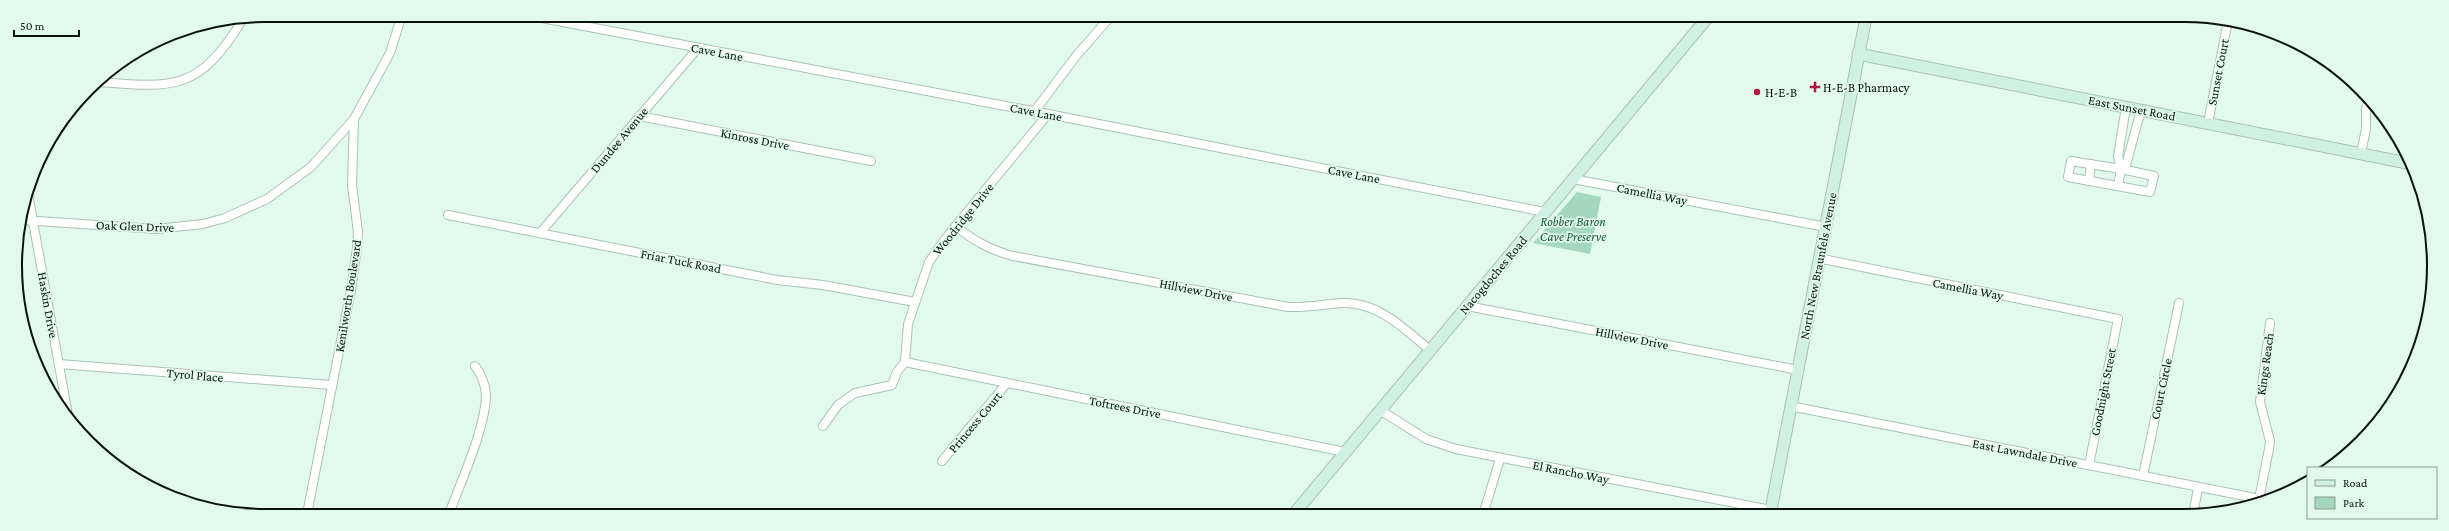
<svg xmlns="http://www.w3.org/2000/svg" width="2449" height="531" font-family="'Crimson Pro',serif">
<rect width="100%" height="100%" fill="#e1faed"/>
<polygon fill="#a4d7bd" points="1577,192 1601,197 1590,254 1533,243"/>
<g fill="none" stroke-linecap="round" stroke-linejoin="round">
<g stroke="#aac2b5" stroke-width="10">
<g id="street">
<polyline points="526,15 1048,114 1545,212"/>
<path d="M 98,82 C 175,88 199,91 243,19"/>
<polyline points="1034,112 1076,56 1111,16"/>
<polyline points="639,116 871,161"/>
<polyline points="2208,123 2228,21"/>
<polyline points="2361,153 2366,129 2366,109 2369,101"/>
<polyline points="2121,169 2154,176 2150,192 2068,177 2071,161 2121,169 2126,165 2141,110"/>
<polyline points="1573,179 1826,227"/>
<polyline points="2089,181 2091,164"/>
<polyline points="2118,186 2121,169 2118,156 2126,107"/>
<polyline points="28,194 68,415"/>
<polyline points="448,215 777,280 823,285 915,302"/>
<polyline points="22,220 156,229 203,224 225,218 267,199 311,167 354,119"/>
<path d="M 956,227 C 975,241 990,250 1013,256 L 1288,307 C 1307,308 1324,304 1343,303 C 1379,302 1404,329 1430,350"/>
<polyline points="540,233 698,48"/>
<polyline points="1818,258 2118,319 2089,465"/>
<polyline points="1467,306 1798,370"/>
<polyline points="905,362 1345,452"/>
<polyline points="905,362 908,324 929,262 945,239 1048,114"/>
<polyline points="59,364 332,385"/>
<polyline points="1790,406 2260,499"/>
<polyline points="1380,410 1426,439 1456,449 1771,510"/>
<polyline points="823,426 838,405 855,393 892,385 897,372 905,362"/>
<polyline points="942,461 1007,383"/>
<polyline points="2143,476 2179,303"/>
<polyline points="2259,499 2269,449 2270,441 2260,402 2270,323"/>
<polyline points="307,514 351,290 357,248 358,232 352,185 354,119 390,53 402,15"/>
<path d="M 449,514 C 461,481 486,428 486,394 C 485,384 481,374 475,366"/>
<polyline points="1483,515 1500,459"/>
<polyline points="2193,515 2198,488"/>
</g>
</g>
<g stroke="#aac2b5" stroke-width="13">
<g id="secondary">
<polyline points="1858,54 2407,163"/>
<polyline points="1293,515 1708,17"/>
<polyline points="1770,515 1866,17"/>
</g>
</g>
<use href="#street" stroke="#fff" stroke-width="8"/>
<use href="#secondary" stroke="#cff0e2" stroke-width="11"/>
</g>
<g fill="#ae1a41" stroke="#e1faed" stroke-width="1.5">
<path d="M1813 81h4v4h4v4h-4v4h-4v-4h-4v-4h4z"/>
<circle cx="1757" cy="92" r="4"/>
</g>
<g text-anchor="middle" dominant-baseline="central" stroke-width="3.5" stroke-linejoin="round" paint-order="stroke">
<g font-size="13" fill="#0a120e" stroke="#e1faed">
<text transform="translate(717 52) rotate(11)">Cave Lane</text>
<text transform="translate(2218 72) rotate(-79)">Sunset Court</text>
<text transform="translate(2132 108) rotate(11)">East Sunset Road</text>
<text transform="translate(1036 112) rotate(11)">Cave Lane</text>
<text transform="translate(755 139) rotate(11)">Kinross Drive</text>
<text transform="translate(619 140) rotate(-50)">Dundee Avenue</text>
<text transform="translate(1354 174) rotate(11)">Cave Lane</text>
<text transform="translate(1652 194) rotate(11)">Camellia Way</text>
<text transform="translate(963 219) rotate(-51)">Woodridge Drive</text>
<text transform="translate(135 226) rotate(2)">Oak Glen Drive</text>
<text transform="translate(681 261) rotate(11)">Friar Tuck Road</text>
<text transform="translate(1818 266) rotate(-79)">North New Braunfels Avenue</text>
<text transform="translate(1493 275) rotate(-50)">Nacogdoches Road</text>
<text transform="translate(1968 289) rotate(11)">Camellia Way</text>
<text transform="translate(1196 290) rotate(11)">Hillview Drive</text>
<text transform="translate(348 296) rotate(-81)">Kenilworth Boulevard</text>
<text transform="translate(48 305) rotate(80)">Haskin Drive</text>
<text transform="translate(1632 338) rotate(11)">Hillview Drive</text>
<text transform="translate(2265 364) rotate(-82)">Kings Reach</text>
<text transform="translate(195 375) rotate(5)">Tyrol Place</text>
<text transform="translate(2161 389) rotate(-78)">Court Circle</text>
<text transform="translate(2103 392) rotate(-79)">Goodnight Street</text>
<text transform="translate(1125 407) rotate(11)">Toftrees Drive</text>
<text transform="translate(975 422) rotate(-50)">Princess Court</text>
<text transform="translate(2025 453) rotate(11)">East Lawndale Drive</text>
<text transform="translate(1571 472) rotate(11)">El Rancho Way</text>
</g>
<g font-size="13" fill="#0a120e" stroke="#e1faed" text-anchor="start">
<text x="1823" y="87">H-E-B Pharmacy</text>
<text x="1765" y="92">H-E-B</text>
</g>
<g font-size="13" font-style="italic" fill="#17573e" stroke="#e1faed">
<text x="1573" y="221">Robber Baron<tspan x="1573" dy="15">Cave Preserve</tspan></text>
</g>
</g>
<path d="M0 0H2449V531H0ZM265 22H2184A243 243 0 0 1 2427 265V266A243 243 0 0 1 2184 509H265A243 243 0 0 1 22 266V265A243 243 0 0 1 265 22Z" fill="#e1faed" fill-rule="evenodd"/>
<path fill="none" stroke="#0a120e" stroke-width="2" d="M265 22H2184A243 243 0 0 1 2427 265V266A243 243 0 0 1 2184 509H265A243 243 0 0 1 22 266V265A243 243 0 0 1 265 22Z"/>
<rect x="2307" y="467" width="130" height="52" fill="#e1faed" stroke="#8b9d94"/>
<rect x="2315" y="480" width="20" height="6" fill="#cff0e2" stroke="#8b9d94"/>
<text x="2343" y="487" font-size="12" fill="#0a120e">Road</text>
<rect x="2315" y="497" width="20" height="12" fill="#a4d7bd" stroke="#8b9d94"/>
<text x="2343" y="507" font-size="12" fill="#0a120e">Park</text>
<path d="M14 30v6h65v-6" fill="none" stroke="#0a120e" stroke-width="2"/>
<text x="20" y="30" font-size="12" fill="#0a120e" stroke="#e1faed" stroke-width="3" paint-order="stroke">50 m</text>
</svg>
